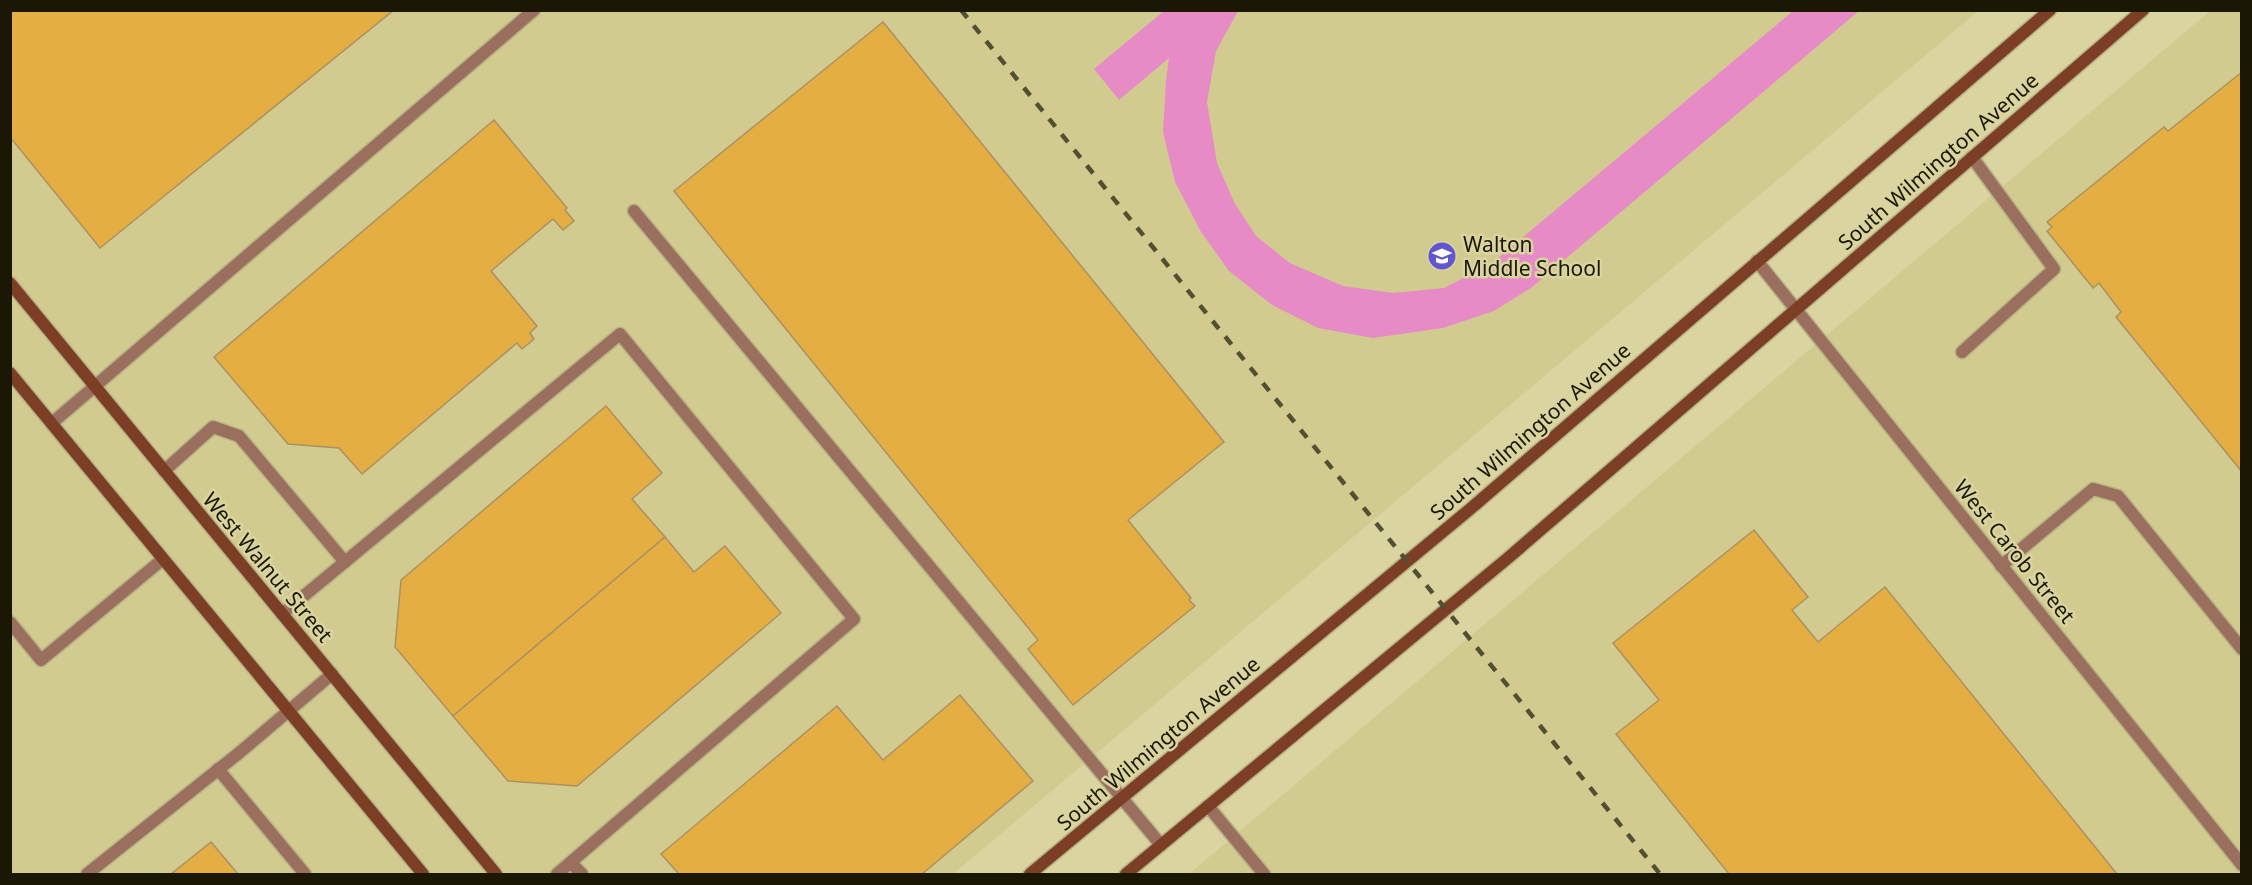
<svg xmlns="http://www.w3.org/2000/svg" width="2252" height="885" font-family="'Noto Sans',sans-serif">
<rect width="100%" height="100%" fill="#dad4a1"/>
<g fill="#d2cb90">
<polygon points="10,11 1978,11 953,874 11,874"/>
<polygon points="2210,11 2241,11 2241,874 1189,874"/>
</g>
<polygon fill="#e78bc6" points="1165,10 1238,11 1216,51 1207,102 1217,163 1234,202 1256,236 1290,263 1343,286 1393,293 1444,288 1492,263 1793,11 1859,11 1531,288 1494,311 1443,328 1373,338 1318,328 1272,305 1229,271 1201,232 1175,182 1163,132 1166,80 1169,58 1119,100 1094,69"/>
<g fill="#e4ae42" stroke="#aa9164" stroke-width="1.5">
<polygon points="10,10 394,10 100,248 10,137"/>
<polygon points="883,22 1224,442 1128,520 1191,598 1189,600 1195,606 1073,705 1028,649 1038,640 674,191"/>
<polygon points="2242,72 2242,472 2116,317 2121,312 2099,283 2093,288 2047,231 2052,227 2047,222 2164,127 2168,131"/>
<polygon points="494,120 567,208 565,210 574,221 563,230 553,219 491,271 537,326 530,333 534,339 522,349 517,343 362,474 339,448 288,444 214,357"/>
<polygon points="606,406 662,473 632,499 665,537 453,716 395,647 401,580"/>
<polygon points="1754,530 1808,597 1792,610 1818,642 1885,587 2117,874 1729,874 1616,734 1659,700 1613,643"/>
<polygon points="665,537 694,572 725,546 781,613 577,786 508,781 453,716"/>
<polygon points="960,695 1033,781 922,874 679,874 661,854 837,706 883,760"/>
<polygon points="211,842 238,874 171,874"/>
</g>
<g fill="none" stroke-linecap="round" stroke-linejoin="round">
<g stroke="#b7b285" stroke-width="15">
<g id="lane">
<polyline points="634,211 1161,845"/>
<polyline points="1962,352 2054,269 1972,157"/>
<polyline points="52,423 534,10"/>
<polyline points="164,471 213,427 239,436 345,562"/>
<polyline points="2001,566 2093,489 2118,496 2242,649"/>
<polyline points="282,614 620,334 854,619 557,874"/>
<polyline points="10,622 41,660 163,559"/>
<polyline points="218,769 305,874"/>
<polyline points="1208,806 1264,874"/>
<polyline points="571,863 582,874"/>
<polyline points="87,874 239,753 332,674"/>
</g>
</g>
<g stroke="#b7b285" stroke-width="15">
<polyline id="street" points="1757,261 2242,865"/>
</g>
<g stroke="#b7b285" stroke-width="15">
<g id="secondary">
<polyline points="10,283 496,874"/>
<polyline points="10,373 423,874"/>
<polyline points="1030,874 1469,510 2050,10"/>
<polyline points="1126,874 1508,558 2143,10"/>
</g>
</g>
<use href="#lane" stroke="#9b6f5e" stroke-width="12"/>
<use href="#street" stroke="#9b6f5e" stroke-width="12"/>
<use href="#secondary" stroke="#7c3f26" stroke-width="12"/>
<polyline stroke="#534f32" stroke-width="4.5" stroke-dasharray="10 10" stroke-linecap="butt" points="961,10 1660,874"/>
</g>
<defs>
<g id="school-disc" transform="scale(1.5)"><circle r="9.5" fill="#6057d0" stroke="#dad4a1"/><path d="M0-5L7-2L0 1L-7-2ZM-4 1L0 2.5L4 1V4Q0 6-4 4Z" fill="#fff"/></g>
</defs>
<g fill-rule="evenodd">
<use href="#school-disc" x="1442" y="256"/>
</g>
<g text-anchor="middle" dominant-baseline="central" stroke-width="5" stroke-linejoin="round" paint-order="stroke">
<g font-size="21" fill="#1a1704" stroke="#dad4a1">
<text transform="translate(1938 161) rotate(-41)">South Wilmington Avenue</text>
<text transform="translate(1530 431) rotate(-41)">South Wilmington Avenue</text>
<text transform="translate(2015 551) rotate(51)">West Carob Street</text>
<text transform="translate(268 567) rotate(50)">West Walnut Street</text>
<text transform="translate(1158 743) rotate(-40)">South Wilmington Avenue</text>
</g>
<g font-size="21" fill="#1a1704" stroke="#dad4a1" text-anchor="start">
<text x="1463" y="244">Walton<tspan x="1463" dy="24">Middle School</tspan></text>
</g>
</g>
<rect width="2252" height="885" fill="none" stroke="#1a1704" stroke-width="24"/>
</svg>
